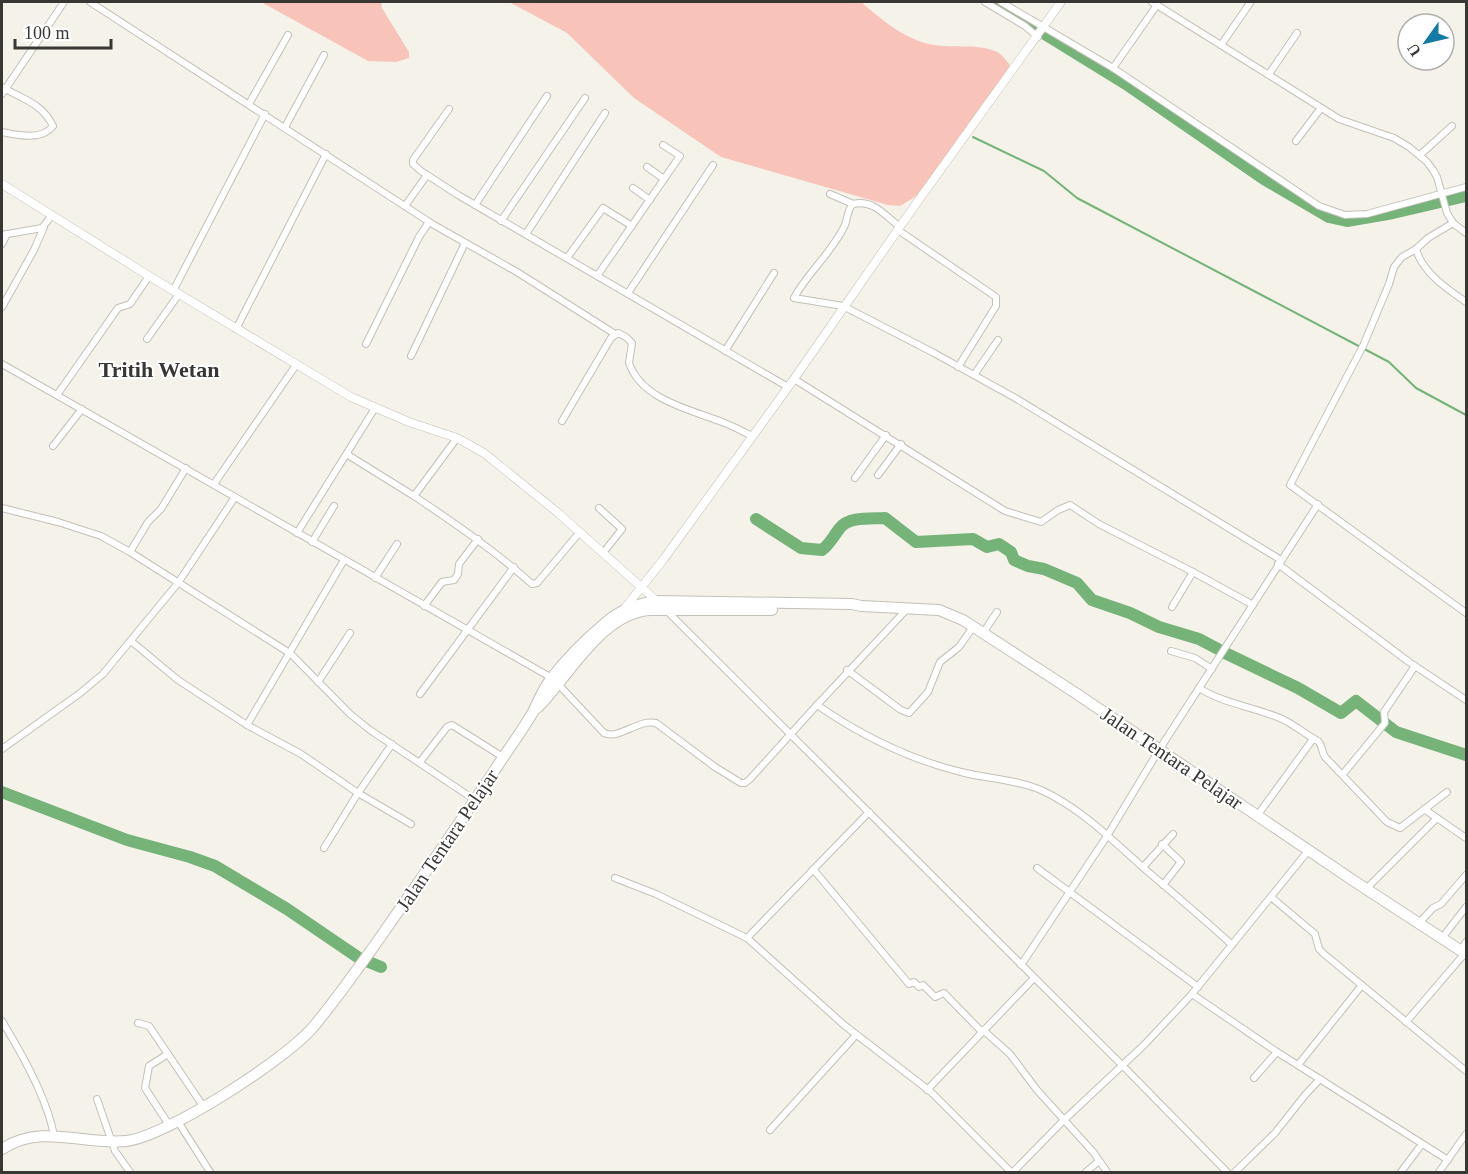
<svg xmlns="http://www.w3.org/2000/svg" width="1468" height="1174" font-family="'Times New Roman',serif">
<rect width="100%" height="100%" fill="#f5f2e9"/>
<g fill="#f8c4ba">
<polygon points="261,2 381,2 382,8 409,52 409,58 396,62 368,61"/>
<path d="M 509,2 L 861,2 C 881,19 903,38 929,44 C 950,49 974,43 995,51 C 1001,53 1005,59 1009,64 L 1009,69 L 918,195 L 900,206 L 888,205 L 721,157 L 634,98 L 567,33 Z"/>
</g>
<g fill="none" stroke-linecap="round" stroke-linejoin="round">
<polyline stroke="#75b379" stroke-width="2" points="973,137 1044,171 1077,198 1389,362 1416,388 1466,415"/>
<g stroke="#75b379" stroke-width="12">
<polyline points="993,2 1129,86 1264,179 1329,217 1347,221 1393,213 1466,196"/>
<path d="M 756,519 L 801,548 L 822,550 C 830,544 834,535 840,528 C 849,516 872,519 885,518 L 916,542 L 973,539 L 987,547 L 999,544 L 1011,552 L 1014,560 L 1028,566 L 1044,569 L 1077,583 L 1092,600 L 1130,613 L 1159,627 L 1199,639 L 1218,649"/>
<polyline points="1223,652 1298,688 1341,713 1356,701 1396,732 1466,755"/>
<polyline points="2,792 127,840 190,857 215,866 287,909 359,958 381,967"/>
</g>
<g stroke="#c3c0b8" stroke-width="8">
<g id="minor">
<polyline points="90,2 434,225 517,272 615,334"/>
<polyline points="985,2 1025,26 1038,37"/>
<polyline points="1001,2 1113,68 1319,206 1345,215 1367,214 1466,187"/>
<polyline points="1152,2 1339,119 1394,138 1409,147 1427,162 1433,170 1437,177 1447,213 1453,223 1466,233"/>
<polyline points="1221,45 1250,3"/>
<polyline points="1113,68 1157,5"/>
<polyline points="1269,74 1297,33"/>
<path d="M 2,87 C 22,99 42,103 53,126 C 42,141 17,135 2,132"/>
<polyline points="2,94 64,2"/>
<polyline points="249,104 288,35"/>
<polyline points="449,109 413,160 413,164 421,171 458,195 788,387"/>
<polyline points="285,127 324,55"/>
<polyline points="1296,141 1321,108"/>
<polyline points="1420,155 1452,126"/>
<polyline points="647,167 664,179"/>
<polyline points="633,188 650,200"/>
<polyline points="830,194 853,204"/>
<polyline points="475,205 547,96"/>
<polyline points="405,206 427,175"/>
<polyline points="501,221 585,98"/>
<path d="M 1453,223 L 1428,238 L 1416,249 C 1422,272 1447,289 1466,302"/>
<path d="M 900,227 C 885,216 874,199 853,204 C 847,210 848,217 845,225 C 832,253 807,273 794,298 L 843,306 L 934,353 L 1017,399 L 1281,560"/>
<polyline points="898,230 996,297 996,306 958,367"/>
<polyline points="526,234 605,113"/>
<polyline points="2,235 42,228 52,215"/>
<polyline points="2,244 7,234"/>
<polyline points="1416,249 1402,257 1394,267 1389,284 1363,346 1290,485 1466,613"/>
<polyline points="567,258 603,208 632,226"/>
<polyline points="597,276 680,156 663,145"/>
<polyline points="173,291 265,114"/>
<polyline points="628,293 713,165"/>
<polyline points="2,307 34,250 44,227"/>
<polyline points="236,329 326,154"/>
<polyline points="147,339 179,294"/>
<polyline points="366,344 419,237 429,222"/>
<polyline points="725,351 774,273"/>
<polyline points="411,356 465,243"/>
<polyline points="2,364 552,678"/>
<polyline points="974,375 998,340"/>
<polyline points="794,379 1005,511 1041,522 1058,510 1070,505 1099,524 1193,572 1253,605"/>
<polyline points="57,395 118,308 130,304 149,276"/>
<path d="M 562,421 L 611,338 L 618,333 L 626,337 L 632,343 L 629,363 C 642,400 689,409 722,422 C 733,426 742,431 752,436"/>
<polyline points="53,446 82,409"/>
<polyline points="348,455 414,496 457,438"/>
<polyline points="878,475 901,444"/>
<polyline points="855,478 886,435"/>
<polyline points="214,484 296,365"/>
<path d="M 414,496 C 456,524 495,551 532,584 L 537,583 L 579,533"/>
<polyline points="2,508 58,522 101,536 130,552 291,654 350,714 370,730 475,800"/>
<polyline points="599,508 622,529 603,553"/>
<polyline points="297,533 375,408"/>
<polyline points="312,542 334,506"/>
<polyline points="130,552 148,522 161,509 186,468"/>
<polyline points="1278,564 1409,662 1466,700"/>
<polyline points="375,578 397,544"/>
<polyline points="424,606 442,582 454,580 458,574 459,564 478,539"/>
<polyline points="1172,607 1193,572"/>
<polyline points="666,610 1123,1066 1227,1172"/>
<polyline points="983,633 997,612"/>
<polyline points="131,641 178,680 247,725 301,754 358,793 411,824"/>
<polyline points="1171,651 1195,658 1212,669"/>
<polyline points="847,670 901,710 909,713 928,692 940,662 959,647 973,627"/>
<polyline points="318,682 350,633"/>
<path d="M 558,684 L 604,733 C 620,740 637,719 656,723 L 715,767 L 741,783 L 745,783 L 750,779 L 817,705 C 862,736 908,759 961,772 C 988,779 1015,779 1041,790 C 1081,808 1113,841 1146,870 C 1175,895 1204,919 1232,945"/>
<path d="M 1199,688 C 1224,704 1255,707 1282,719 C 1295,725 1306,735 1318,741 C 1323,746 1321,751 1325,757 L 1387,822 L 1400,828 L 1447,792"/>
<polyline points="420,694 514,567"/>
<polyline points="817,705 907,609"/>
<polyline points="247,725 344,560"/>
<polyline points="2,749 79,694 103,674 178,583 235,497"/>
<polyline points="420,762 447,727 452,725 503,757"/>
<polyline points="1343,774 1385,723 1384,712 1415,666"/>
<polyline points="1424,809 1466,838"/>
<polyline points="1257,816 1313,739"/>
<polyline points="1162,844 1181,862 1163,885"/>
<polyline points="324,848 358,793 392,744"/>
<polyline points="1308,851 1192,994 1277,1052 1448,1160"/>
<polyline points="1143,867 1173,834"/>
<polyline points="1037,868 1198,987"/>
<polyline points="813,869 909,984 914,982 919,987 923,985 935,997 944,993 982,1032"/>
<polyline points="615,878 656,894 747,938 844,1025 931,1092 1011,1172"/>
<polyline points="1366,889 1437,818"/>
<polyline points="1271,897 1315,934 1319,949 1324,954 1466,1071"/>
<polyline points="1419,923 1433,908 1441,904 1466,875"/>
<polyline points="747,938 869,812"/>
<polyline points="1442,938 1466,907"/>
<polyline points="1461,950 1466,942"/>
<polyline points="1021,965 1107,836 1159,750 1318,504"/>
<path d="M 2,1021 C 21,1052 48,1100 54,1136"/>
<polyline points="1406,1022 1465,953"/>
<polyline points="138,1023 149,1026 203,1106"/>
<polyline points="983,1030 1010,1054 1037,1090 1094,1153 1107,1172"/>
<polyline points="168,1054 149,1066 145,1088 169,1125"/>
<polyline points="1298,1065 1362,985"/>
<polyline points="1254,1078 1277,1052"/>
<polyline points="927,1090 1034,978"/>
<polyline points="97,1099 115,1151 130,1172"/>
<polyline points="177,1120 210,1172"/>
<polyline points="770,1130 856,1035"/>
<polyline points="1013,1172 1064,1120 1144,1045 1192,994"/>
<polyline points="1086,1172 1099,1161"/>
<polyline points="1235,1172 1275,1133 1305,1095 1320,1079"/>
<polyline points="1401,1172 1422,1144"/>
<polyline points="1439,1172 1466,1134"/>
</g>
</g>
<g stroke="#c3c0b8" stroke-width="9">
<g id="tertiary">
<polyline points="2,184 149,276 351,397 409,422 457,438 484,453 557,512 659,603"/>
<polyline points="624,609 663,560 794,379 913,208 1061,2"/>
</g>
</g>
<g stroke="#c3c0b8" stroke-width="12">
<g id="trunk">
<path d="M 537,708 C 545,701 551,692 558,684 C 581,656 611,612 650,610 L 772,610"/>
<path d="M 2,1149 C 42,1123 82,1145 126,1141 C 166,1137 288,1058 314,1026 C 335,1001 353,975 372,949 C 413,891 453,832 493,773 C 506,752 521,733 533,712 C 538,701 543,690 550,680 C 565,660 585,640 604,624 C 620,610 635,604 657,601 L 852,604 L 861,606 L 939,610 L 963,620 L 1074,692 L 1357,883 L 1466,954"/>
</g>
</g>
<use href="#minor" stroke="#fff" stroke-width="6"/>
<use href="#tertiary" stroke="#fff" stroke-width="8"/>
<use href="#trunk" stroke="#fff" stroke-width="10"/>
</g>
<g text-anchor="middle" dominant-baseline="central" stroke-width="4.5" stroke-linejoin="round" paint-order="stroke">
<g font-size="20" fill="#383734" stroke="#fff">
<text transform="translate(1172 758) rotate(34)">Jalan Tentara Pelajar</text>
<text transform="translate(447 840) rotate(-56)">Jalan Tentara Pelajar</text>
</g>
<g font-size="22" font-weight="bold" fill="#383734" stroke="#fff">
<text x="159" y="369">Tritih Wetan</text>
</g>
</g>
<rect width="1468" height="1174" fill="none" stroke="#383734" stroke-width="6"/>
<g transform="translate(1426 42) rotate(236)"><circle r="28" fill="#ffffff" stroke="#afafae" stroke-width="1.5"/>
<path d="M0-4.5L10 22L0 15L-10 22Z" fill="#147ba6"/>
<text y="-9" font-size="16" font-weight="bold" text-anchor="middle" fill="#383734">U</text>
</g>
<path d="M15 39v9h96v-9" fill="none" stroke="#383734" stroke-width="3"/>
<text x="24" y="39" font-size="18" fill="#383734" stroke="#ffffff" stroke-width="4.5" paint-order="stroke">100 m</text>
</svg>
